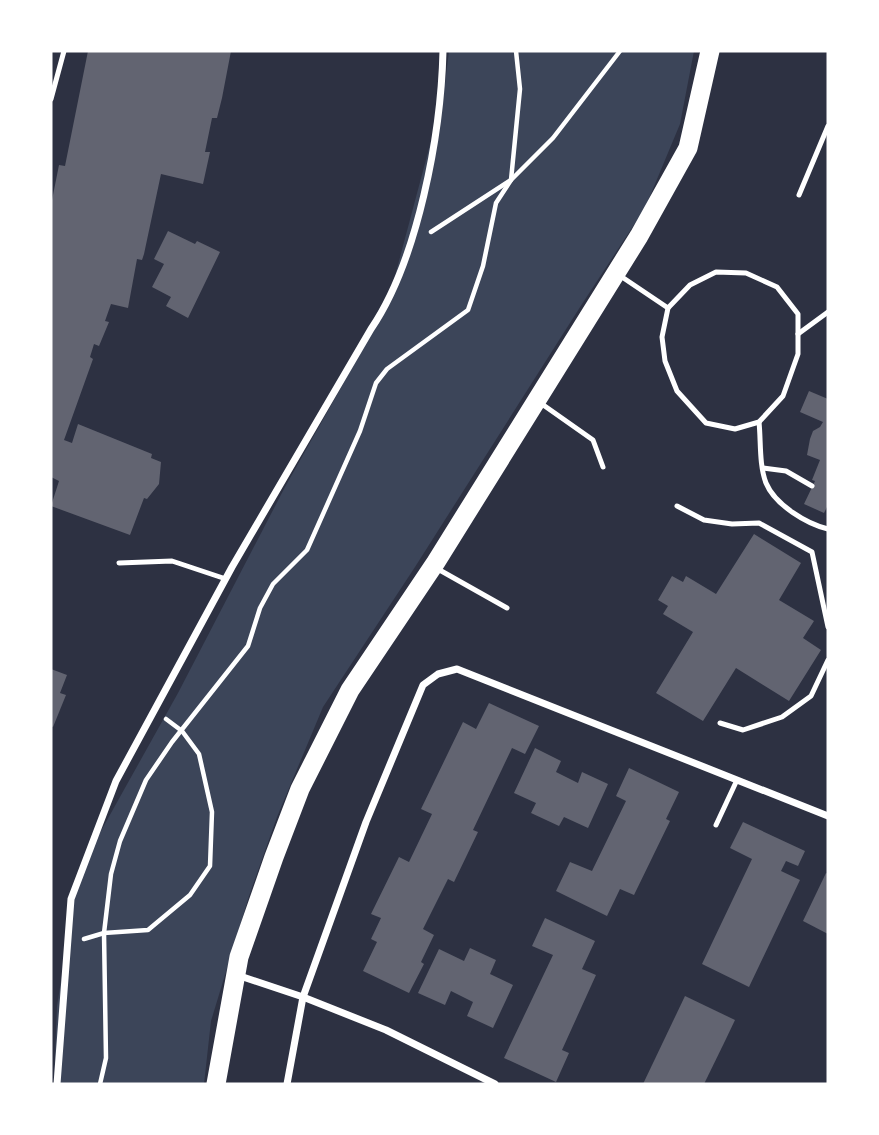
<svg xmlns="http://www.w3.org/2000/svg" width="879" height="1135" font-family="Figtree,sans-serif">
<rect width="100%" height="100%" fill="#2d3142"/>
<polygon fill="#3c4559" points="449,51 694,51 680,124 645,208 582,304 415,567 323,707 277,817 249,896 211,1021 204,1084 54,1084 57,1006 67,944 71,899 87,856 178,693 285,487 387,306 444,92"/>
<g fill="#626471">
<polygon points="88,51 231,51 222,98 217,118 212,118 205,152 210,152 203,184 161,174 144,254 142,260 137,259 128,308 111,304 105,321 109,322 99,346 94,344 90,357 93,359 64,440 72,443 78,424 152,454 151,458 161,462 159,484 147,499 144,498 130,535 51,506 59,481 51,477 51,205 59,165 65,166"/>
<polygon points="168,231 195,244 197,241 220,252 188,318 166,306 171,297 152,287 164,264 154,259"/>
<polygon points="809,391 828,399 828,505 824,513 804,504 815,481 812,480 820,460 807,455 810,439 813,431 820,427 823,422 800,412"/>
<polygon points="754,534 801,563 779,600 814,621 803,638 821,650 789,701 736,668 703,721 656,693 693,632 663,614 668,606 658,600 672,576 683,582 686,576 716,594"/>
<polygon points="51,669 67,675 60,693 66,695 53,727 51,726"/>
<polygon points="489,703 539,726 525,754 512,748 473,830 478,832 454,882 448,879 423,929 434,935 421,962 424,964 409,993 363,971 377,942 371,939 381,918 371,914 399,857 409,862 432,814 421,809 463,722 476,729"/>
<polygon points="535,748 561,761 556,772 578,783 582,772 608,784 588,828 564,817 559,826 531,813 536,803 514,793"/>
<polygon points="629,768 679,792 666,819 670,821 634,895 620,889 607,916 556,891 570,862 592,871 626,801 616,796"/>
<polygon points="743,822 805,851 798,866 786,861 781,871 800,880 749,987 702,964 752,859 730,848"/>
<polygon points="826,873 828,874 828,934 803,921"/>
<polygon points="545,918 595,941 582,969 596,975 562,1050 569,1053 556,1082 504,1058 553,955 532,946"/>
<polygon points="470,948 496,960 490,974 513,985 493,1028 467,1016 473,1002 451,991 445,1005 418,993 439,949 464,961"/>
<polygon points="685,996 735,1020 725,1041 704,1084 643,1084"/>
</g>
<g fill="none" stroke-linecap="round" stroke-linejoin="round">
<g stroke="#fff" stroke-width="4.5">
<polyline points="431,232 511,180 553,138 620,51"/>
<polyline points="84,939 104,933 148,930 190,895 210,866 212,812 199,754 182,731 166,719"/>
<polyline points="100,1084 106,1058 104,933 111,874 120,841 146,780 172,742 248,646 260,608 273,584 307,550 360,431 376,383 387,369 468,310 483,266 496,203 511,180 520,89 516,51"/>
</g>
<g stroke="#fff" stroke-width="5">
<polyline points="51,99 64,51"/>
<polyline points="799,195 828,126"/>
<polygon points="716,272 746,273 777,287 798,314 798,354 783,396 759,422 735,429 706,423 677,391 665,361 662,337 668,308 690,285"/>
<polyline points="619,275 668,308"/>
<polyline points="798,334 828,312"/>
<polyline points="539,402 593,440 603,467"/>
<path d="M 759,422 C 761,441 759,465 766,483 C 775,505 807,524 828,529"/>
<polyline points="763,468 786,471 812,486"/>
<polyline points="677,506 704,520 732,524 759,523 812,552 828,627"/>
<polyline points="119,563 172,561 226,579"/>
<polyline points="436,568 507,608"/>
<polyline points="720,723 743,730 782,717 811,696 828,660"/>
<polyline points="716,825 737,780"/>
</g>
<g stroke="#fff" stroke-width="7">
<polyline points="237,975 303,997 386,1030 495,1084"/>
<path d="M 57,1084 L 71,899 L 116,781 L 232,567 L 371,329 C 418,260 441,134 443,51"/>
<polyline points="287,1084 303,997 366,822 423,685 438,674 457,669 828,816"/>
</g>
<polyline stroke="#fff" stroke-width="19" points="216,1084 239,957 274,857 300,789 350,690 436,562 639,236 688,148 710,51"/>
</g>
<rect width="879" height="1135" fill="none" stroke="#ffffff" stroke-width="105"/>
</svg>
